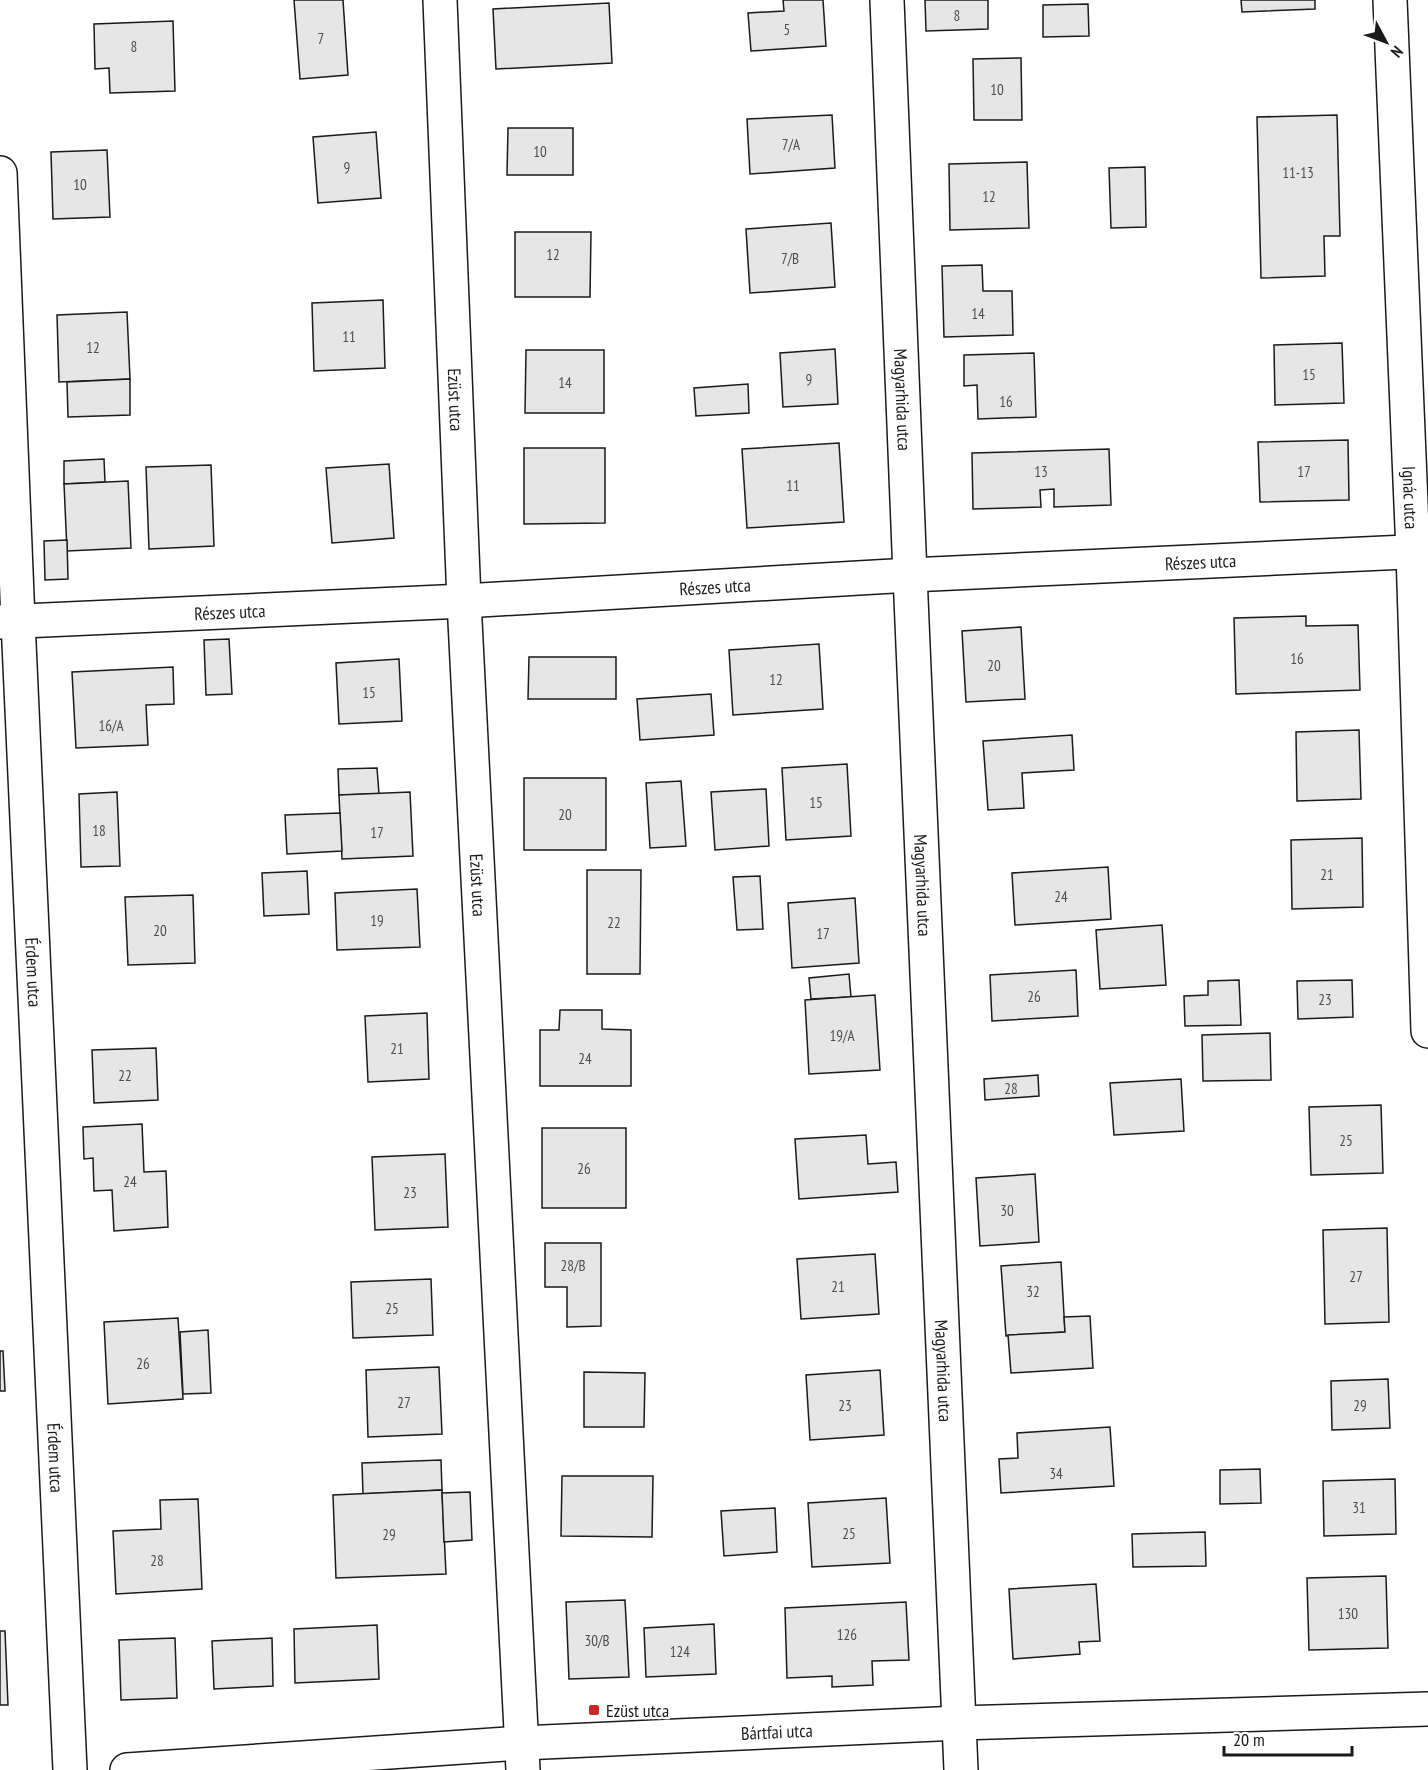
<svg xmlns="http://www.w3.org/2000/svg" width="1428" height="1770" font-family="'PT Sans Narrow',sans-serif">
<rect width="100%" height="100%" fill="#fff"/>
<g fill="#e6e6e6" stroke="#1a1a1a" stroke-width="1.5">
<polygon points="294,0 343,0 348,75 300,79"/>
<polygon points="783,0 823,0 826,46 751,51 748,13 784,11"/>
<polygon points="925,0 988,0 988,29 926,31"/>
<polygon points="1241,0 1315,0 1315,9 1242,12"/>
<polygon points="609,3 612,63 496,69 493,9"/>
<polygon points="1088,4 1089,36 1043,37 1043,5"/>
<polygon points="173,21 175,91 110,93 109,68 95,69 94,24"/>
<polygon points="1021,58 1022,120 974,120 973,59"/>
<polygon points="832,115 835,168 750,174 747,119"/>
<polygon points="1337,115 1340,236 1324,236 1325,276 1261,278 1257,117"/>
<polygon points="508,128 573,128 573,175 507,175"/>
<polygon points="376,132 381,198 318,203 313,137"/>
<polygon points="107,150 110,217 53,219 51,152"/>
<polygon points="1027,162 1029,228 950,230 949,164"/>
<polygon points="1145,167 1146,227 1111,228 1109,168"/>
<polygon points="831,223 835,287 750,293 746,229"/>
<polygon points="515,232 591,232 590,297 515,297"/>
<polygon points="982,265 983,291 1012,291 1013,335 944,337 942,266"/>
<polygon points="383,300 385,368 314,371 312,303"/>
<polygon points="127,312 130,379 59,382 57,315"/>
<polygon points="1342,343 1344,403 1275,405 1274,345"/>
<polygon points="835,349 838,404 783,407 780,353"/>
<polygon points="526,350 604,350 604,413 525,413"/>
<polygon points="1034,353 1036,417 978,419 977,385 964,386 964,355"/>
<polygon points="130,379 130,415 68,417 67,382"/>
<polygon points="748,384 749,413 696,416 694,388"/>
<polygon points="1348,440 1349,500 1260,502 1258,442"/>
<polygon points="839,443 844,522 747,528 742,449"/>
<polygon points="524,448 605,448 605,523 524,524"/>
<polygon points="1109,449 1111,505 1054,507 1054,489 1040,490 1041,507 973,509 972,453"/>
<polygon points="104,459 105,482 64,484 64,461"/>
<polygon points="389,464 394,538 332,543 326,468"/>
<polygon points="211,465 214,546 149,549 146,467"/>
<polygon points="128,481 131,548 67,551 64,484"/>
<polygon points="67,540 68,579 45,580 44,541"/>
<polygon points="1306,616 1306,626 1358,625 1360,690 1236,694 1234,618"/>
<polygon points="1021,627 1025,699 966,702 962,631"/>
<polygon points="229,639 232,694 206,695 204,640"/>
<polygon points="819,644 823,709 733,715 729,650"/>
<polygon points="529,657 616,657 616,699 528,699"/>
<polygon points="399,659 402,721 339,724 336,663"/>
<polygon points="173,667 174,704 146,705 148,745 76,748 72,672"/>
<polygon points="711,694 714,735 640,740 637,699"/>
<polygon points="1359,730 1361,799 1297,801 1296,732"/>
<polygon points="1072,735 1074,770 1022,773 1024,808 988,810 983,741"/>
<polygon points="847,764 851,836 786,840 782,768"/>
<polygon points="377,768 379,794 339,795 338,769"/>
<rect x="524" y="778" width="82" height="72"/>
<polygon points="681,781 686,846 650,848 646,783"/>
<polygon points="766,789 769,846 715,850 711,792"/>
<polygon points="117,792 120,866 81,867 79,794"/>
<polygon points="410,792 413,856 342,859 339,795"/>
<polygon points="340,813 342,851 287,854 285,815"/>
<polygon points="1362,838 1363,907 1292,909 1291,840"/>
<polygon points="1108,867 1111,919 1015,925 1012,873"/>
<polygon points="587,870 641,870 640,974 587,974"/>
<polygon points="307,871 309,914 264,916 262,873"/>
<polygon points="760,876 763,929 737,930 733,877"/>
<polygon points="417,889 420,947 337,950 335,893"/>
<polygon points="193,895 195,963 128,965 125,897"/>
<polygon points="855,898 859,963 792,968 788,903"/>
<polygon points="1162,925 1166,985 1100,989 1096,930"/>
<polygon points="1076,970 1078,1016 992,1021 990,975"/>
<polygon points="849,974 851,997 811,999 809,978"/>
<polygon points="1239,980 1241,1025 1185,1026 1184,996 1208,995 1208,981"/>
<polygon points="1352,980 1353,1017 1298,1019 1297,981"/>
<polygon points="875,995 880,1070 809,1074 805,1000"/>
<polygon points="560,1010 602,1010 602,1029 631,1030 631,1086 540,1086 540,1030 559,1030"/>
<polygon points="427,1013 429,1079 368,1082 365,1016"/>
<polygon points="1270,1033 1271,1080 1203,1081 1202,1035"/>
<polygon points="156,1048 158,1100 94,1103 92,1050"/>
<polygon points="1038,1075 1039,1096 985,1100 984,1079"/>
<polygon points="1181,1079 1184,1131 1114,1135 1110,1083"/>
<polygon points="1381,1105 1383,1173 1311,1175 1309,1107"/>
<polygon points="142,1124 144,1172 166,1171 168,1227 114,1231 112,1190 94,1191 93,1158 84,1159 83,1127"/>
<rect x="542" y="1128" width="84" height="80"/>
<polygon points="866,1135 868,1164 896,1162 898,1192 799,1199 795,1139"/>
<polygon points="445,1154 448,1227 375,1230 372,1157"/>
<polygon points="1035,1174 1039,1242 980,1246 976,1178"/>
<polygon points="1387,1228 1389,1322 1325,1324 1323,1230"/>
<polygon points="545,1243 601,1243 601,1326 567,1327 567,1287 545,1287"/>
<polygon points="875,1254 879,1314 801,1319 797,1259"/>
<polygon points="1061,1262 1065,1332 1006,1336 1001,1266"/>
<polygon points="431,1279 433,1335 353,1338 351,1282"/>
<polygon points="1090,1316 1093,1368 1011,1373 1008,1335 1065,1332 1064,1317"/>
<polygon points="178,1318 183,1399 108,1404 104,1322"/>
<polygon points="208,1330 211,1393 183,1394 180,1332"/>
<polygon points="0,1351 3,1351 5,1391 0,1391"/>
<polygon points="439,1367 442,1434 368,1437 366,1370"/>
<polygon points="880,1370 884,1435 810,1440 806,1375"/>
<polygon points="584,1372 645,1373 644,1427 584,1427"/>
<polygon points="1388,1379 1390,1428 1332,1430 1331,1381"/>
<polygon points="1110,1427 1114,1486 1001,1493 999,1459 1018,1458 1017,1433"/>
<polygon points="441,1460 442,1490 363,1494 362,1463"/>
<polygon points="1260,1469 1261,1503 1220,1504 1220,1470"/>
<polygon points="562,1476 653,1476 652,1537 561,1536"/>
<polygon points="1395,1479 1396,1534 1324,1536 1323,1481"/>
<polygon points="442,1490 446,1574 336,1578 333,1495"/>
<polygon points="470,1492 472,1540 444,1542 442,1493"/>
<polygon points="886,1498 890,1563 812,1567 808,1503"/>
<polygon points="198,1499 202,1589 116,1594 113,1531 161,1529 160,1500"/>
<polygon points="775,1508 777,1552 724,1556 721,1511"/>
<polygon points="1205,1532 1206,1566 1133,1567 1132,1534"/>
<polygon points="1386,1576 1388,1648 1309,1650 1307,1578"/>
<polygon points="1096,1584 1100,1641 1079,1642 1080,1654 1013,1659 1009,1589"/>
<polygon points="625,1600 629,1677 569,1679 566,1602"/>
<polygon points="906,1602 909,1660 872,1661 873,1685 832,1687 832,1676 787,1678 785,1608"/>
<polygon points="714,1624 716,1674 646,1677 644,1628"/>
<polygon points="377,1625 379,1679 295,1683 294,1629"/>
<polygon points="0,1631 5,1631 8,1705 0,1705"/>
<polygon points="175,1638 177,1698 121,1700 119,1640"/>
<polygon points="272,1638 273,1686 214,1689 212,1641"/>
</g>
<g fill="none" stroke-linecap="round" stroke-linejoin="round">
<g stroke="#1a1a1a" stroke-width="36">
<g id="minor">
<path id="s1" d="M 440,0 L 464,601 L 523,1770"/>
<path id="s2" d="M 887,0 L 910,575 L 961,1770"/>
<path id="s3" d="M 1390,0 L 1413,552 L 1428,1031"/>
<path id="s4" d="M 0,173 L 18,621 L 70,1770"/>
<path id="s5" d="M 0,622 L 464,601 L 910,575 L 1428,551"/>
<path id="s6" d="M 127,1770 L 522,1743 L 959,1723 L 1428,1709"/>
</g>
</g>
<use href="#minor" stroke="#fff" stroke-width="33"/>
</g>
<rect fill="#c62828" stroke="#fff" stroke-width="2" x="588" y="1704" width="12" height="12" rx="3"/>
<g text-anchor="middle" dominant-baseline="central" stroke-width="4.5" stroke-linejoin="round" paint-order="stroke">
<g font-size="15" fill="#4d4d4d">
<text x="957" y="15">8</text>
<text x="787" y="29">5</text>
<text x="321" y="38">7</text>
<text x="134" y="46">8</text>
<text x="997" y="89">10</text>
<text x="791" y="144">7/A</text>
<text x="540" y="151">10</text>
<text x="347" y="167">9</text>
<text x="1298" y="172">11-13</text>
<text x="80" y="184">10</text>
<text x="989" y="196">12</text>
<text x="553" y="254">12</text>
<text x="790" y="258">7/B</text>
<text x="978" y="313">14</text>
<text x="349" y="336">11</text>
<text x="93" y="347">12</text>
<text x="1309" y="374">15</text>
<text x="809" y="379">9</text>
<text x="565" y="382">14</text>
<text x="1006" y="401">16</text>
<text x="1041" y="471">13</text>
<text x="1304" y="471">17</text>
<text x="793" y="485">11</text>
<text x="1297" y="658">16</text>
<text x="994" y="665">20</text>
<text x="776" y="679">12</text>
<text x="369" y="692">15</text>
<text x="111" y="725">16/A</text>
<text x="816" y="802">15</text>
<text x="565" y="814">20</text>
<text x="99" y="830">18</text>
<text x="377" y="832">17</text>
<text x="1327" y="874">21</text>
<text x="1061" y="896">24</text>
<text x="377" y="920">19</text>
<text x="614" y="922">22</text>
<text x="160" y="930">20</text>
<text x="823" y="933">17</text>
<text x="1034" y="996">26</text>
<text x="1325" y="999">23</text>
<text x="842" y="1035">19/A</text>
<text x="397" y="1048">21</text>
<text x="585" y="1058">24</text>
<text x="125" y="1075">22</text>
<text x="1011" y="1088">28</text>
<text x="1346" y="1140">25</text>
<text x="584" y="1168">26</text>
<text x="130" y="1181">24</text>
<text x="410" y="1192">23</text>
<text x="1007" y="1210">30</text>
<text x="573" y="1265">28/B</text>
<text x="1356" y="1276">27</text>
<text x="838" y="1286">21</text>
<text x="1033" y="1291">32</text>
<text x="392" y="1308">25</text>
<text x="143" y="1363">26</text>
<text x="404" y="1402">27</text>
<text x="845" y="1405">23</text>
<text x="1360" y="1405">29</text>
<text x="1056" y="1473">34</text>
<text x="1359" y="1507">31</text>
<text x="849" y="1533">25</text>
<text x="389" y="1534">29</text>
<text x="157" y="1560">28</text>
<text x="1348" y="1613">130</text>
<text x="847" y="1634">126</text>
<text x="597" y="1640">30/B</text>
<text x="680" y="1651">124</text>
</g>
<g font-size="18" fill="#1a1a1a" stroke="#fff">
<text stroke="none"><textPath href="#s2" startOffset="400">Magyarhida utca</textPath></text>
<text stroke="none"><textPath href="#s1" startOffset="400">Ezüst utca</textPath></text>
<text stroke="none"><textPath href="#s3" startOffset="498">Ignác utca</textPath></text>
<text stroke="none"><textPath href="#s5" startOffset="1202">Részes utca</textPath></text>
<text stroke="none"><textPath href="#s5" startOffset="716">Részes utca</textPath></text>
<text stroke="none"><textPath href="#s5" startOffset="230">Részes utca</textPath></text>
<text stroke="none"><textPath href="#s1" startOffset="886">Ezüst utca</textPath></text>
<text stroke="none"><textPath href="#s2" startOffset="886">Magyarhida utca</textPath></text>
<text stroke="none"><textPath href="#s4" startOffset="800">Érdem utca</textPath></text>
<text stroke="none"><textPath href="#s2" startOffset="1372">Magyarhida utca</textPath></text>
<text stroke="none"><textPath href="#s4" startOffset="1286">Érdem utca</textPath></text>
<text stroke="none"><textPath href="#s6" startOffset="651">Bártfai utca</textPath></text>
</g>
<g font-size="18" fill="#1a1a1a" stroke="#fff" text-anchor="start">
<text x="606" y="1710">Ezüst utca</text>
</g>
</g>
<g transform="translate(1386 42) rotate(131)" stroke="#ffffff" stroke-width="4.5" paint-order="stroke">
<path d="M0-4.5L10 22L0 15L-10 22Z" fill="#1a1a1a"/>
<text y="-9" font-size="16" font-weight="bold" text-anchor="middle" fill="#1a1a1a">N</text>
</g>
<path d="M1224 1746v9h128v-9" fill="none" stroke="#1a1a1a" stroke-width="3"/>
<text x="1233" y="1746" font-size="18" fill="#1a1a1a" stroke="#ffffff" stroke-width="4.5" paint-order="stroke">20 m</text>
</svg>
